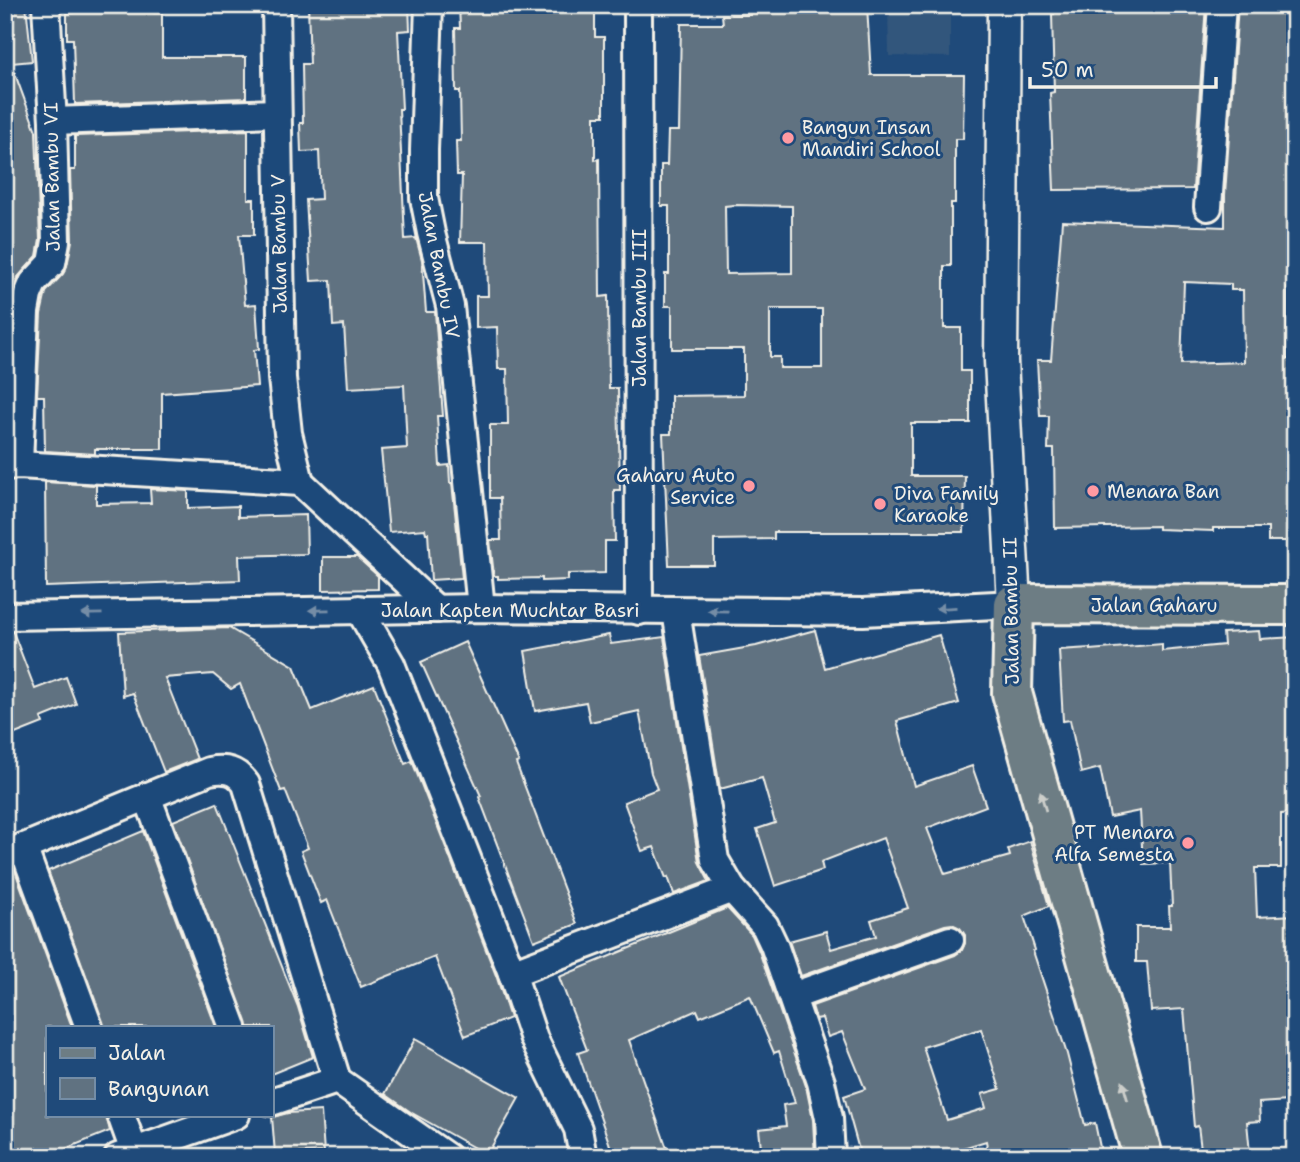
<svg xmlns="http://www.w3.org/2000/svg" width="1300" height="1162" font-family="'Shantell Sans',sans-serif">
<rect width="100%" height="100%" fill="#1f4a7a"/>
<filter id="ink" filterUnits="userSpaceOnUse"><feTurbulence type="fractalNoise" baseFrequency=".0143" numOctaves="2"/><feDisplacementMap in="SourceGraphic" scale="14" xChannelSelector="R" yChannelSelector="G"/><feConvolveMatrix kernelMatrix="1 2 1 2 8 2 1 2 1" color-interpolation-filters="sRGB"/></filter>
<g filter="url(#ink)">
<polygon fill="#32567c" points="888,5 950,5 950,57 889,56"/>
<g fill="#607281" stroke="#f4f1e8" stroke-width="2" fill-rule="evenodd">
<polygon points="5,5 26,5 32,61 11,63 36,131 40,240 37,256 18,277 13,292 9,318 5,318"/>
<polygon points="74,5 154,5 154,13 162,13 162,57 246,57 246,98 75,104 73,39 67,39 67,13 74,13"/>
<polygon points="308,5 409,5 410,30 398,31 402,109 399,109 405,239 416,238 422,260 426,312 435,312 443,416 437,416 440,466 449,465 450,483 452,483 462,578 431,580 428,533 426,533 425,529 389,532 381,450 407,448 404,385 348,388 344,325 333,326 331,280 311,281 306,200 321,199 319,151 301,152 300,123 303,123 302,64 310,64"/>
<polygon points="459,5 595,5 595,37 604,37 604,116 595,116 595,160 599,159 600,297 608,296 609,388 618,388 620,490 614,490 615,541 605,541 605,573 568,574 568,580 542,581 542,578 498,579 498,576 494,576 490,540 501,540 500,498 490,498 490,425 508,425 507,369 498,369 497,327 476,328 476,296 488,296 487,242 460,242 462,175 457,175 456,141 461,141 460,91 456,91 455,28 460,28"/>
<path d="M 751,5 L 867,5 L 871,75 L 964,75 L 963,139 L 955,139 L 955,203 L 951,203 L 951,266 L 944,266 L 944,328 L 961,328 L 961,371 L 970,371 L 970,423 L 911,423 L 911,476 L 965,476 L 964,532 L 774,532 L 774,539 L 714,540 L 714,565 L 669,565 L 663,434 L 671,434 L 671,396 L 744,395 L 744,349 L 672,349 L 672,306 L 665,306 L 665,274 L 669,274 L 669,206 L 661,206 L 661,165 L 667,165 L 668,131 L 679,131 L 681,24 L 723,24 L 722,15 L 751,15 ZM 734,205 L 792,206 L 792,273 L 726,274 L 725,206 ZM 770,309 L 822,309 L 822,368 L 780,368 L 780,357 L 770,357 Z"/>
<polygon points="1054,5 1206,5 1193,189 1054,190 1050,93 1054,92 1052,14 1054,14"/>
<path d="M 1238,5 L 1295,5 L 1295,288 L 1287,288 L 1287,359 L 1295,359 L 1295,541 L 1268,541 L 1268,528 L 1213,528 L 1213,531 L 1158,529 L 1158,526 L 1055,528 L 1054,449 L 1048,449 L 1049,416 L 1040,416 L 1037,360 L 1051,360 L 1062,221 L 1225,227 L 1225,195 ZM 1184,282 L 1231,284 L 1231,290 L 1243,290 L 1244,362 L 1181,364 Z"/>
<polygon points="248,130 248,199 254,199 254,235 239,235 245,305 256,304 259,349 254,350 257,386 162,393 162,449 95,449 95,454 45,451 44,396 37,396 41,314 46,292 63,274 67,266 72,241 70,170 75,170 75,136"/>
<polygon points="45,482 96,485 96,504 151,503 150,489 188,491 188,508 238,506 238,517 306,515 307,554 239,556 240,580 46,587"/>
<polygon points="323,557 357,557 378,576 378,589 323,590"/>
<polygon points="229,628 294,666 312,710 374,685 405,764 412,761 497,978 510,1018 465,1036 435,957 361,987 327,900 321,903 301,851 308,848 285,790 281,791 240,684 231,689 213,674 165,678 197,759 164,772 133,693 123,696 119,632"/>
<path d="M 815,630 L 825,668 L 939,635 L 959,703 L 897,721 L 914,786 L 972,766 L 986,806 L 927,828 L 945,874 L 1010,856 L 1008,849 L 1030,841 L 1049,906 L 1024,916 L 1035,950 L 1033,951 L 1067,1054 L 1085,1125 L 1095,1123 L 1102,1157 L 989,1157 L 986,1141 L 943,1154 L 943,1157 L 923,1157 L 922,1150 L 898,1157 L 861,1157 L 844,1096 L 865,1089 L 842,1032 L 828,1037 L 822,1018 L 816,1019 L 812,1006 L 955,955 L 962,950 L 965,943 L 965,935 L 960,928 L 952,924 L 945,925 L 801,976 L 789,941 L 826,931 L 831,949 L 876,936 L 871,920 L 908,908 L 883,838 L 821,862 L 823,870 L 775,886 L 757,829 L 775,823 L 762,778 L 720,789 L 699,656 L 756,646 ZM 981,1029 L 1000,1089 L 982,1094 L 986,1108 L 947,1120 L 923,1047 Z"/>
<polygon points="1259,631 1260,639 1295,637 1295,813 1281,814 1281,868 1255,868 1257,917 1295,915 1295,1050 1285,1051 1288,1101 1259,1103 1260,1121 1247,1122 1250,1153 1202,1157 1198,1126 1194,1127 1184,1009 1151,1011 1147,962 1136,962 1136,927 1170,927 1169,906 1172,906 1170,863 1143,864 1140,811 1110,817 1100,768 1081,773 1070,720 1063,721 1059,650 1090,648 1090,650 1162,644 1162,651 1224,645 1223,633"/>
<polygon points="5,632 13,632 35,689 66,677 76,704 41,718 43,723 5,738"/>
<polygon points="609,635 611,644 664,637 699,862 709,881 674,894 668,877 666,878 654,847 642,851 624,802 657,789 651,773 639,711 590,722 586,702 535,711 525,651"/>
<polygon points="465,642 519,762 516,763 577,924 534,941 479,797 481,796 421,662"/>
<polygon points="217,803 298,1007 313,1057 271,1074 271,1027 248,1027 173,821"/>
<polygon points="143,831 216,1027 104,1027 48,871"/>
<polygon points="14,868 72,1027 47,1027 47,1115 106,1115 110,1131 60,1151 62,1157 11,1157 5,1142 5,870"/>
<polygon points="727,908 752,935 759,951 806,1086 813,1120 815,1157 762,1157 759,1129 786,1126 783,1105 795,1103 779,1051 774,1053 750,996 700,1017 697,1010 629,1040 670,1157 614,1157 578,1053 587,1050 559,977"/>
<polygon points="415,1039 519,1098 487,1155 412,1113 385,1094"/>
<polygon points="321,1111 324,1152 275,1154 272,1117 288,1113"/>
</g>
<g fill="none" stroke-linecap="round" stroke-linejoin="round">
<g stroke="#f4f1e8" stroke-width="32">
<g id="minor">
<polyline points="276,5 282,378 288,433 300,482"/>
<polyline points="429,5 424,150 424,198 431,233 450,306 481,608"/>
<polyline points="638,5 639,611"/>
<polyline points="53,121 276,113"/>
<polyline points="1208,207 1222,5"/>
<polyline points="19,465 25,312 28,295 33,283 52,263 56,241 53,121 46,5"/>
<polyline points="5,466 19,465 300,482 436,609"/>
<polyline points="359,609 391,664 512,973 534,1039 578,1129 583,1157"/>
<polyline points="676,611 715,860 732,889 765,926 774,945 821,1082 829,1118 831,1157"/>
<polyline points="5,616 481,608 863,612 1014,604"/>
<polyline points="147,796 233,1027"/>
<polyline points="23,847 89,1027"/>
<path d="M 5,855 L 209,771 C 226,768 236,770 246,784 L 337,1080"/>
<polyline points="512,973 732,889"/>
<polyline points="793,996 950,940"/>
<polyline points="271,1102 337,1080 447,1157"/>
<polyline points="121,1115 134,1151"/>
<polyline points="118,1157 236,1115"/>
</g>
</g>
<g stroke="#f4f1e8" stroke-width="37">
<polyline id="tertiary" points="1004,5 1001,361 1014,604"/>
</g>
<g stroke="#f4f1e8" stroke-width="44">
<polyline id="primary" points="1143,1157 1012,693 1014,604 1295,605"/>
</g>
<use href="#minor" stroke="#1f4a7a" stroke-width="26"/>
<use href="#tertiary" stroke="#1f4a7a" stroke-width="32"/>
<use href="#primary" stroke="#6d7d84" stroke-width="38"/>
</g>
<defs><path id="oneway-solid" d="M-6-.8H1V-3.2L6.5 0L1 3.2V.8H-6Z" transform="scale(1.75)"/></defs>
<g fill="#748da6">
<use href="#oneway-solid" transform="translate(946 608) rotate(177)"/>
<use href="#oneway-solid" transform="translate(319 610) rotate(179)"/>
<use href="#oneway-solid" transform="translate(718 611) rotate(-179)"/>
<use href="#oneway-solid" transform="translate(92 614) rotate(179)"/>
</g>
<g fill="#ccceca">
<use href="#oneway-solid" transform="translate(1043 801) rotate(-106)"/>
<use href="#oneway-solid" transform="translate(1125 1091) rotate(-106)"/>
</g>
</g>
<g fill="#ff9aa2" stroke="#1f4a7a" stroke-width="2.5">
<circle cx="788" cy="138" r="7"/>
<circle cx="749" cy="486" r="7"/>
<circle cx="1093" cy="491" r="7"/>
<circle cx="880" cy="504" r="7"/>
<circle cx="1188" cy="843" r="7"/>
</g>
<g text-anchor="middle" dominant-baseline="central" stroke-width="6" stroke-linejoin="round" paint-order="stroke">
<g font-size="19" fill="#f4f1e8" stroke="#1f4a7a" text-anchor="start">
<text x="802" y="127">Bangun Insan<tspan x="802" dy="22">Mandiri School</tspan></text>
<text x="735" y="475" text-anchor="end">Gaharu Auto<tspan x="735" dy="22">Service</tspan></text>
<text x="1107" y="491">Menara Ban</text>
<text x="894" y="493">Diva Family<tspan x="894" dy="22">Karaoke</tspan></text>
<text x="1174" y="832" text-anchor="end">PT Menara<tspan x="1174" dy="22">Alfa Semesta</tspan></text>
</g>
<g font-size="19" fill="#f4f1e8" stroke="#1f4a7a">
<text transform="translate(52 177) rotate(-91)">Jalan Bambu VI</text>
<text transform="translate(279 244) rotate(-91)">Jalan Bambu V</text>
<text transform="translate(439 265) rotate(79)">Jalan Bambu IV</text>
<text transform="translate(639 308) rotate(-90)">Jalan Bambu III</text>
<text x="1154" y="605">Jalan Gaharu</text>
<text x="510" y="610">Jalan Kapten Muchtar Basri</text>
<text transform="translate(1011 611) rotate(-91)">Jalan Bambu II</text>
</g>
</g>
<rect width="1300" height="1162" fill="none" stroke="#1f4a7a" stroke-width="28"/>
<rect x="14" y="14" width="1272" height="1134" fill="none" stroke="#f4f1e8" stroke-width="2.5" filter="url(#ink)"/>
<rect x="46" y="1026" width="228" height="91" fill="#1f4a7a" stroke="#748da6" stroke-width="2"/>
<rect x="60" y="1048" width="35" height="10" fill="#6d7d84" stroke="#748da6" stroke-width="2"/>
<text x="108" y="1060" font-size="21" fill="#f4f1e8">Jalan</text>
<rect x="60" y="1078" width="35" height="21" fill="#607281" stroke="#748da6" stroke-width="2"/>
<text x="108" y="1096" font-size="21" fill="#f4f1e8">Bangunan</text>
<path d="M1030 77v10h186v-10" fill="none" stroke="#f4f1e8" stroke-width="3.5"/>
<text x="1041" y="77" font-size="21" fill="#f4f1e8" stroke="#1f4a7a" stroke-width="5" paint-order="stroke">50 m</text>
</svg>
